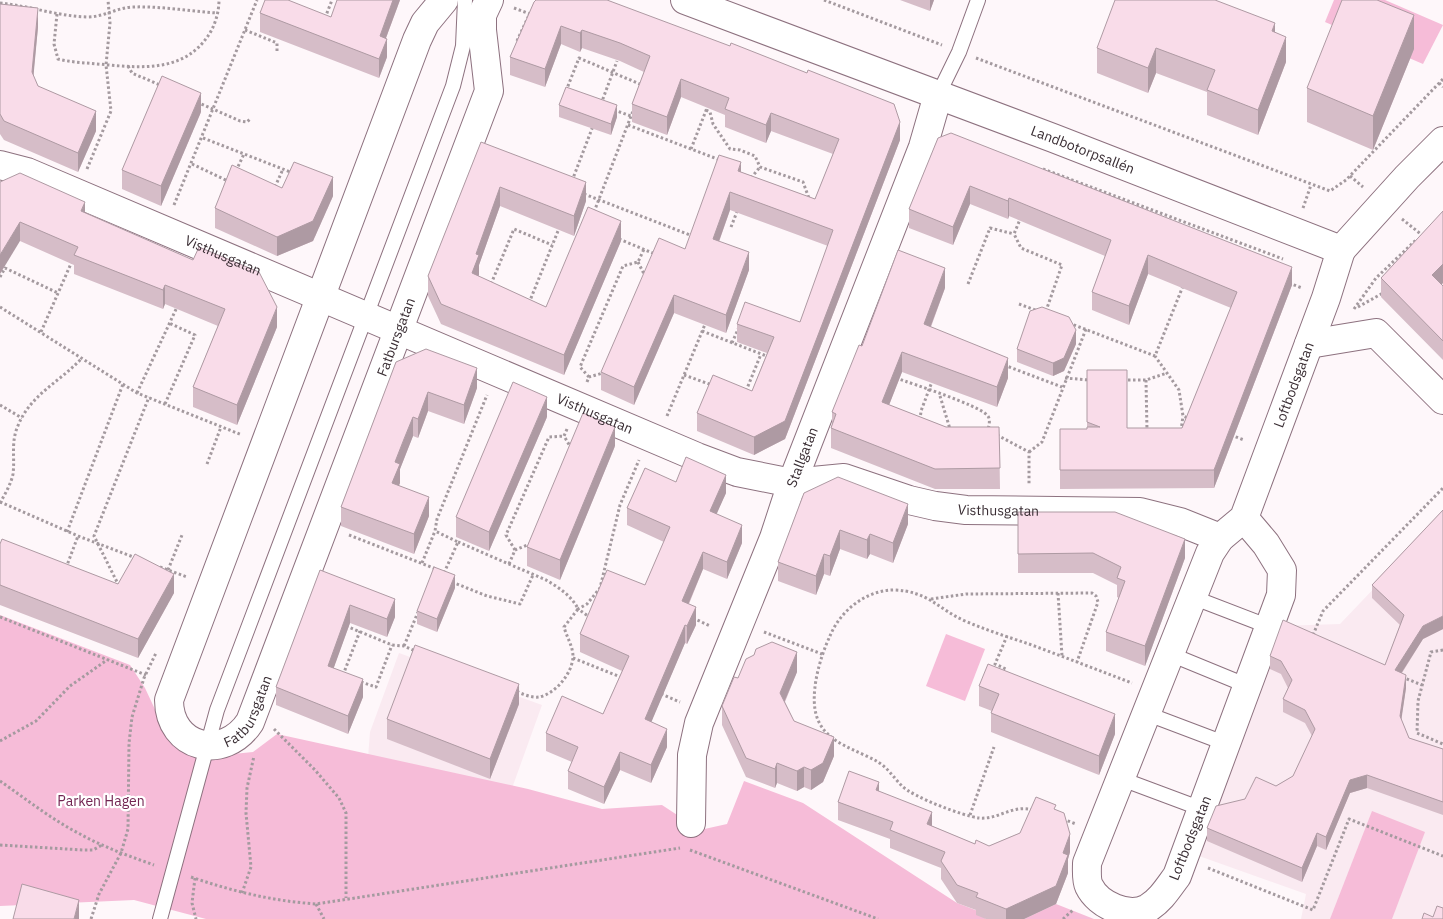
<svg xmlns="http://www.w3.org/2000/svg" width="1443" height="919" font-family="'IBM Plex Sans',sans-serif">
<rect width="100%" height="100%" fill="#fef7fa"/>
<g fill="#faeaf1">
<polygon points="1443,516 1443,919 1301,919 1306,894 1199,856 1278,626 1340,624"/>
<polygon points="399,653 542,705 511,791 368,758 370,732"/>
</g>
<g fill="#f6bcd8">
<polygon points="1334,0 1385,0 1443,25 1423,64 1325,22"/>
<polygon points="0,615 130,665 145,688 159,718 223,755 253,752 277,734 528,789 602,809 662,805 700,830 727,824 744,781 803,803 957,903 978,911 986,919 206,919 134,900 0,906"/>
<polygon points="946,634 985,649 965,701 926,686"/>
<polygon points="1372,811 1425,832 1392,919 1330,919"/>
<polygon points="1056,904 1094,919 1024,919"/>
</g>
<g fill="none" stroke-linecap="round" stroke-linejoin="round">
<g stroke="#8d717f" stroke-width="16">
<g id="lane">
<polyline points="938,95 959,52 978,0"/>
<polyline points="1192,597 1270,627"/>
<polyline points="1170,654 1248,686"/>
<polyline points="1145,713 1227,744"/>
<polyline points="1119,778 1202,809"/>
<polyline points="160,919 217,710 453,86 463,46 465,0"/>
</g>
</g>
<g stroke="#8d717f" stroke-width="30">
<g id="street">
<path id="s1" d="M 444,0 L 425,23 L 417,40 L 169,700 C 169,748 224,762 250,722 L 489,91 L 482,30 L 482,15 L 489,0"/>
<path id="s2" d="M 0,165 L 27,172 L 697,457 L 737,472 L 792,483 L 844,478 L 909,500 L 935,506 L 966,510 L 1140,512 L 1180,522 L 1220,538"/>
<polyline points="1309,344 1376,333 1443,400"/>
<path id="s3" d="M 1244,518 L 1266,544 L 1282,570 L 1281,595 L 1177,876 C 1168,888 1161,900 1148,908 C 1129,919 1098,905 1089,886 C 1086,880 1087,869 1087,863 L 1210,553 L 1220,538 L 1244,518 L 1326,298 L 1341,250"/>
<path id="s4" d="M 691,823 L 692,755 L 699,723 L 774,538 L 792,483 L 923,147 L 938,95"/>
</g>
</g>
<g stroke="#8d717f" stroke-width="30">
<g id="secondary">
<path id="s5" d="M 685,0 L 1053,138 L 1341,250 L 1407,177 L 1443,141"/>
</g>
</g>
<g stroke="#a49a9f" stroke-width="3" stroke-dasharray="2.5 2.5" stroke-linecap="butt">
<polyline points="824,0 942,45"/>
<path d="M 0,3 C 30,6 57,16 87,17 C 104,17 116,8 132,7 C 160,6 189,11 217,13"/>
<polyline points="514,8 530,14"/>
<path d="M 57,14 L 54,44 L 58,59 C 74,63 91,63 108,65 C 145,68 184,71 208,36 C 215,26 219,12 219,0"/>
<polyline points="325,18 332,0"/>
<polyline points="245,30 277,43 277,52"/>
<polyline points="517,41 529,15"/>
<polyline points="976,58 1330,191 1346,180 1443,79"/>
<polyline points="128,66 132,73 162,86"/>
<polyline points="1439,83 1443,87"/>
<polyline points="566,91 579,58 642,85"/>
<polyline points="197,102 240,121 247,122 251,118"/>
<polyline points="601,104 617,61"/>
<polyline points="614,110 631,116"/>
<polyline points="706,110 710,112 713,124 730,149 740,150 755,156 760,167 803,182 810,201"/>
<polyline points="628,125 720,160"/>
<polyline points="203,138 293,173"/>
<polyline points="691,149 707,108"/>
<polyline points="192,164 230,182"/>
<polyline points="87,169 111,111 106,65 110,23 108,0"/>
<polyline points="1043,169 1283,259"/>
<polyline points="236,171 244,154"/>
<polyline points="1350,176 1363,187"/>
<polyline points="751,178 760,167"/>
<polyline points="572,181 593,126"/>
<polyline points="275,187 283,169"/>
<polyline points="584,194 690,235"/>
<polyline points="174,205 257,0"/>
<polyline points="1303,208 1311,185"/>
<polyline points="594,212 633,111"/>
<polyline points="1021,217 1014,234 1021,248 1062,265 1046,311"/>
<polyline points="1402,219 1422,235"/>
<polyline points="731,227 738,209"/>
<polyline points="619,239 655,254"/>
<polyline points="638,262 645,276"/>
<polyline points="0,277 5,268 58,293"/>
<polyline points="1289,283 1302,288"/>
<polyline points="491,284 514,229 552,245"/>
<polyline points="968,284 990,228 1014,234"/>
<polyline points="1183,286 1155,356 1179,390 1183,416 1188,418"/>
<polyline points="529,303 560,226"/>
<polyline points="1019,304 1038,311"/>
<polyline points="0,307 137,393 242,435"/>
<polyline points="1358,307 1383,293"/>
<polyline points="1354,309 1376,278 1416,240"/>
<polyline points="1069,323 1155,356"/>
<polyline points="702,331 769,357"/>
<polyline points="41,332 73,259"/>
<polyline points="732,343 739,327"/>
<polyline points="1004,365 1062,387"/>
<polyline points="684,375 712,385"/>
<polyline points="589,377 580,367 623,266 638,262 644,249"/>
<path d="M 896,378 C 913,384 978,405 987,415 C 991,419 989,425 988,430"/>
<polyline points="1065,378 1089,380"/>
<polyline points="1123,380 1146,380 1167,373"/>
<polyline points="1146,380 1147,431"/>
<polyline points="587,382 589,377 603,373"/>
<polyline points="746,391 761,354"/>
<polyline points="137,393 178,305"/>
<polyline points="940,396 950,429"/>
<polyline points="165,404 195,335 169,323"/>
<polyline points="0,405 22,418"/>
<polyline points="667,416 706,322"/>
<polyline points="920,420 921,411 933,379"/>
<polyline points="567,429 564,436 571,448"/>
<polyline points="1181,431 1183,416"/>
<polyline points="997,435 1029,452 1029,484"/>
<polyline points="1231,435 1244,440"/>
<polyline points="1029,452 1042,442 1086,329"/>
<polyline points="207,464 221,427"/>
<polyline points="0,502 78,536 136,558"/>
<path d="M 0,503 C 5,494 11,484 13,474 C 15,458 11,444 17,428 C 30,394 59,383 82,358"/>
<polyline points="67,532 123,384"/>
<polyline points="349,535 436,569"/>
<path d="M 458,542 L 546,580 C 558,587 572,596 578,609 L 564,627 C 567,638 573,646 573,657 C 572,674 555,694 539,697 C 532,698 522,694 516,691"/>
<polyline points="515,550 506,535 549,437 564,436"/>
<polyline points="422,563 435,531"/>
<polyline points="509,564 515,550 530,544"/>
<polyline points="160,567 187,577"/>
<polyline points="66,568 78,536"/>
<polyline points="168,570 182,535"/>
<polyline points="444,573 458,542 435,531 437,519 487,395"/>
<polyline points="452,582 487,596 520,604 533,575"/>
<polyline points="119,586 94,536 149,397"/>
<polyline points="1058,593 1062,656"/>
<polyline points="931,599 966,594 1092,593 1096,596 1098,602 1077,662"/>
<polyline points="0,617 146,675"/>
<polyline points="591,618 578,609 587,604 600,588 620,505 639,460"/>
<polyline points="693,618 710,626"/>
<polyline points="346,626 392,645 404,646 415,651"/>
<polyline points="764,632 822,654"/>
<polyline points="1313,635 1323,611 1443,488"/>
<polyline points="404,646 418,612"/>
<polyline points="1443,650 1431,652 1418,701 1417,733 1443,744"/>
<polyline points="573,658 623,678"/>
<polyline points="1004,673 1006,669 995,664 1007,636"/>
<polyline points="343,675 360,631"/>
<polyline points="1402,677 1422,685"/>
<polyline points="361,682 376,687 392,645"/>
<polyline points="661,694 680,702"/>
<polyline points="274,729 315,770 339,798 346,813 346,898"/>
<polyline points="0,741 36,721 70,686 107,660"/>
<path d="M 0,781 C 26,799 51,819 80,834 C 103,847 129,856 154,865"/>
<path d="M 1033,810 C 1013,804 998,820 979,818 C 963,816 913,797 902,786 C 894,778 888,768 878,762 C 858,750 828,744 818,720 C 808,697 820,657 830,636 C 840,611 866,590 894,590 C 928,591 938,609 965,621 C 986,630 1008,637 1029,644 C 1064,657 1098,670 1132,683"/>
<polyline points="970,815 994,747"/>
<polyline points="1063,819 1076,824"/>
<polyline points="0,845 83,850 93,850 102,845"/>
<polyline points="690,850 878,919"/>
<polyline points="1208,868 1313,910 1349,819 1443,856"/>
<path d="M 191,877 C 232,891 272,901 316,904 L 680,848"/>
<polyline points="195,878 192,903 196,919"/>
<polyline points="242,893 251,867 246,813 247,788 254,756"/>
<polyline points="316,904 324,919"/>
<polyline points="91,919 99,894 121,853 128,829 129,743 132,717 144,678 156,653"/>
<polyline points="1063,919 1074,909"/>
</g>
<use href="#lane" stroke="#fff" stroke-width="14"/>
<use href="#street" stroke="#fff" stroke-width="28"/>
<use href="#secondary" stroke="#fff" stroke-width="28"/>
</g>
<g fill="#d6bdc8">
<polygon points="400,0 386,38 387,57 379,78 260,32 260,13 331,17"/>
<polygon points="900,0 934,0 930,11"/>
<polygon points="534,2 900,140 785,439 754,455 697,431 697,413 752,391 767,353 737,342 737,324 800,322 828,246 730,210 719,242 749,270 726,333 674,313 634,405 601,390 601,372 685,249 741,172 815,199 833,154 771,131 766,143 725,127 725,115 681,97 667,135 632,122 632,104 644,72 620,61 582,48 580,52 561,44 545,87 510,75 510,57"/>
<polygon points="0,4 38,27 33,76 38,86 96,131 78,172 4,140 0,134"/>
<polygon points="1275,33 1286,62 1258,135 1207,115 1207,92 1156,73 1148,93 1097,73 1097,48"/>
<polygon points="1414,49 1373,150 1307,122 1307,88"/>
<polygon points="559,105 617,117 611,135 559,117"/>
<polygon points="201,112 161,206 122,189 122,170"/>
<polygon points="938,138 1292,285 1214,488 1060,489 1060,429 1087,429 1087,370 1127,428 1182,428 1231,308 1148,274 1129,325 1092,310 1092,292 1105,256 1009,216 1008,219 970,204 953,245 909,228 909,209"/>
<polygon points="481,142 586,201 574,236 500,206 479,265 478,276 546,307 621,241 564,375 441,324 428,296 428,276"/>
<polygon points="0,182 85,213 277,327 237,425 193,407 193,387 218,326 165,304 163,309 74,274 74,265 20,241"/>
<polygon points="282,188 333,196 313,241 277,256 215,228 215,208"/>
<polygon points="1443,211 1443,283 1442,284 1443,286 1443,360 1381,297 1381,278"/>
<polygon points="945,288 931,327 1008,378 997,407 902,372 889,405 946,427 999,427 1000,489 935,489 831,448 831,428 832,424 832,412 862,346"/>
<polygon points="1076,344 1064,371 1053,376 1017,362 1017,349"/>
<polygon points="396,362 477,388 464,424 428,411 418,438 413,436 404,459 400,469 400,483 399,485 429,516 414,554 341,526 341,507"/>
<polygon points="547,417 489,551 456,537 456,517"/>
<polygon points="615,446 560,580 527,566 527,547"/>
<polygon points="676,482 726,493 716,514 742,543 727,579 703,569 689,604 696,625 687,644 685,643 651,722 667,747 651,783 620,770 604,804 568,789 568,771 572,762 546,751 546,733 603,714 622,671 580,652 580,634 645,585 664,542 627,525 627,508"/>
<polygon points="804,493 908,524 893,563 870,554 867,559 840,549 830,576 824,574 816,595 778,581 778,562"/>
<polygon points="1443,510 1443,629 1423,639 1402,673 1406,688 1401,719 1409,738 1443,749 1443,815 1367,788 1350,793 1326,850 1317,846 1302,882 1207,841 1207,828 1245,799 1276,786 1293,776 1312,736 1305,723 1283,712 1283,699 1288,688 1281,674 1270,669 1270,656 1385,665 1400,625 1372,598 1372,585"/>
<polygon points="1018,512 1185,558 1145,666 1106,651 1106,632 1119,598 1117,597 1117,585 1093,573 1018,573"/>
<polygon points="0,544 118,584 174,593 138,658 0,605"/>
<polygon points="320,570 395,617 387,637 350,623 333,669 363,697 348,734 276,705 276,687"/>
<polygon points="455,588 437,632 417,624 417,611"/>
<polygon points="797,672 785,702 794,721 834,756 823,782 811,790 804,787 797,791 777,783 775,788 746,777 722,725 722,706 738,678"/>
<polygon points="979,686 1115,734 1099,775 991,732 991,713 992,711 979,706"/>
<polygon points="519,704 490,779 387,739 387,719"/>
<polygon points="879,791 932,826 975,844 989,846 1020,833 1056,810 1070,852 1068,859 1068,873 1056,904 1024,919 986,919 976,915 976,910 957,903 941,879 941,868 890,848 890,839 838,820 838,802"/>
</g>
<g fill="#ae9aa3">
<polygon points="393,0 400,0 380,54 380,36"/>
<polygon points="930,0 934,0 930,11"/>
<polygon points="38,8 38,27 32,92 32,72"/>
<polygon points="1414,15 1414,49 1373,150 1373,116"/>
<polygon points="1275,23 1275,48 1272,31"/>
<polygon points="561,26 561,44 545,87 545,69"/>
<polygon points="582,30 582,48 580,52 580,33"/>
<polygon points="1286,37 1286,62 1258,135 1258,110"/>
<polygon points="387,39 387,57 379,78 379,59"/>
<polygon points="1156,48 1156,73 1148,93 1148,68"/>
<polygon points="681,79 681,97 667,135 667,117"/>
<polygon points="201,93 201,112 161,206 161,186"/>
<polygon points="617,105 617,117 611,135 611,124"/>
<polygon points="96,111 96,131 78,172 78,153"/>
<polygon points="771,113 771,131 766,143 766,125"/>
<polygon points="900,122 900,140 785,439 754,455 754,437"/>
<polygon points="741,162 741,180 738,171"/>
<polygon points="333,177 333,196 313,241 277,256 277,237"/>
<polygon points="586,182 586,201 574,236 574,216"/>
<polygon points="970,186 970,204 953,245 953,227"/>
<polygon points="500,187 500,206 479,265 479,275 472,293 472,273 476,254"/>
<polygon points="730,192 730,210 713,258 713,239"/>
<polygon points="1009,198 1009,216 1008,219 1008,201"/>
<polygon points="85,202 85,221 81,211"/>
<polygon points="621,221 621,241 564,375 564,355"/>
<polygon points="20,222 20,241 0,274 0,255"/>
<polygon points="749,252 749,270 726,333 726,315"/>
<polygon points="1148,255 1148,274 1129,325 1129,306"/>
<polygon points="1443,264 1443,283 1432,294 1432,275"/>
<polygon points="1292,267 1292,285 1214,488 1214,470"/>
<polygon points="945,268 945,288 924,344 924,324"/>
<polygon points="165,285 165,304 163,309 163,290"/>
<polygon points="674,295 674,313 634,405 634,387"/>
<polygon points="277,307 277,327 237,425 237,405"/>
<polygon points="1076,330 1076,344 1064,371 1053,376 1053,363"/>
<polygon points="902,352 902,372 882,423 882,402"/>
<polygon points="1008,358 1008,378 997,407 997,387"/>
<polygon points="477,368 477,388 464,424 464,405"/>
<polygon points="428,392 428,411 418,438 418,419"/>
<polygon points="547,397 547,417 489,551 489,532"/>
<polygon points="413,417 413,436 400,469 400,483 392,502 392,483 395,462"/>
<polygon points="615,427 615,446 560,580 560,560"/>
<polygon points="726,475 726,493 710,529 710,511"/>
<polygon points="429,497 429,516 414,554 414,534"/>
<polygon points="908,504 908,524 893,563 893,543"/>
<polygon points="742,525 742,543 727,579 727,562"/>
<polygon points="840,530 840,549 830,576 830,556"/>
<polygon points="870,534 870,554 867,559 867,540"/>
<polygon points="1185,539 1185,558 1145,666 1145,646"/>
<polygon points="703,552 703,569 682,619 682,601"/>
<polygon points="824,554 824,574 816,595 816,576"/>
<polygon points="174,574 174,593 138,658 138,639"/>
<polygon points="455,575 455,588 437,632 437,619"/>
<polygon points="395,599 395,617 387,637 387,619"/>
<polygon points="350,605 350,623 328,684 328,666"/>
<polygon points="696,607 696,625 687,644 687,626"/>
<polygon points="1443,616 1443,629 1423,639 1395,683 1395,670 1423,626"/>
<polygon points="685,625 685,643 645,737 645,719"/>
<polygon points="797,652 797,672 780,712 780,693"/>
<polygon points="1406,675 1406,688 1400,729 1400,716"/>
<polygon points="363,679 363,697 348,734 348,716"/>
<polygon points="519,684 519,704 490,779 490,759"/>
<polygon points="1115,714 1115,734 1099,775 1099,756"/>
<polygon points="667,729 667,747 651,783 651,765"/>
<polygon points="834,737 834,756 823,782 811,790 811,770"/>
<polygon points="620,752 620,770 604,804 604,787"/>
<polygon points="777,763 777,783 775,788 775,769"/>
<polygon points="804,767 804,787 797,791 797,771"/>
<polygon points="1367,775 1367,788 1350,793 1326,850 1326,837 1350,780"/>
<polygon points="879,782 879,800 876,790"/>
<polygon points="932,812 932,830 927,824"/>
<polygon points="1317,833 1317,846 1302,882 1302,868"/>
<polygon points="1070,834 1070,852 1068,859 1068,873 1056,904 1024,919 1006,919 1006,909 1063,853"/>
<polygon points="79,900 79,919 74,919"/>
</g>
<g fill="#f9dce9" stroke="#ae9aa3">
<polygon points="265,0 288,0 331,17 337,0 393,0 380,36 387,39 379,59 260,13"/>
<polygon points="536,0 607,0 730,46 731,43 807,73 808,70 894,104 900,122 785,421 754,437 697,413 713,375 752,391 774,337 737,324 745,302 800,322 833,230 730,192 713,239 749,252 726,315 674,295 634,387 601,372 659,238 685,249 719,155 741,162 738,171 815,199 839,139 771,113 766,125 725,109 729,98 681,79 667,117 632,104 650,56 620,43 582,30 580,33 561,26 545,69 510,57 534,2"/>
<polygon points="1115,0 1215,0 1275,23 1272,31 1286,37 1258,110 1207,90 1215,70 1156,48 1148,68 1097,48"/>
<polygon points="1342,0 1377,0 1414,15 1373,116 1307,88"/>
<polygon points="0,4 38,8 32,72 38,86 96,111 78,153 4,121 0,114"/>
<polygon points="162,76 201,93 161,186 122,170"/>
<polygon points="566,87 617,105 611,124 559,105"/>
<polygon points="951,133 1292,267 1214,470 1060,470 1060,429 1087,429 1087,427 1100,427 1087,422 1087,370 1127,370 1127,428 1182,428 1237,292 1148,255 1129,306 1092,292 1111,240 1009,198 1008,201 970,186 953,227 909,209 938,138"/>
<polygon points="481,142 586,182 574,216 500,187 476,254 479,255 472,273 546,307 588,207 621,221 564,355 441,304 428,276"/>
<polygon points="294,162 333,177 313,221 277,237 215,208 232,165 282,188"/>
<polygon points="20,173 85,202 81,211 193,260 199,247 259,272 277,307 237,405 193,387 225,309 165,285 163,290 74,255 78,247 20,222 0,255 0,182"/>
<polygon points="1443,211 1443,264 1432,275 1443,286 1443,341 1381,278"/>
<polygon points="898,250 945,268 924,324 1008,358 997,387 902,352 882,402 946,427 999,427 1000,468 935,469 831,428 836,414 832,412 859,345 862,346"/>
<polygon points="1042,307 1069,317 1076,330 1064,358 1053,363 1017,349 1030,311"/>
<polygon points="426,349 477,368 464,405 428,392 418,419 413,417 404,439 395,462 400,464 392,483 429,497 414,534 341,507 396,362"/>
<polygon points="513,382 547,397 489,532 456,517"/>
<polygon points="583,413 615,427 560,560 527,547"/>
<polygon points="686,457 726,475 710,511 742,525 727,562 703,552 682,601 696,607 687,626 685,625 645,719 667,729 651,765 620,752 604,787 568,771 578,747 546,733 562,696 603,714 629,656 580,634 607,570 645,585 670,527 627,508 645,468 676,482"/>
<polygon points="838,477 908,504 893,543 870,534 867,540 840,530 830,556 824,554 816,576 778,562 804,493"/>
<polygon points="1443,510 1443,616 1423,626 1395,670 1406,675 1400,716 1409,738 1443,749 1443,802 1367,775 1350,780 1326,837 1317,833 1302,868 1207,828 1216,806 1245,799 1256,777 1276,786 1293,776 1315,729 1305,710 1283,699 1292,680 1281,661 1270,656 1283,620 1385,665 1404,615 1372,585"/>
<polygon points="1018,512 1115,512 1185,539 1145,646 1106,632 1125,581 1117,578 1121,567 1093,553 1018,554"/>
<polygon points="2,539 118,584 135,554 174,574 138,639 0,585 0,544"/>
<polygon points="434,567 455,575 437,619 417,611"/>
<polygon points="320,570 395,599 387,619 350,605 328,666 363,679 348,716 276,687"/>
<polygon points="772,642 797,652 780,693 794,721 834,737 823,763 811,770 804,767 797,771 777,763 775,769 746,758 722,706 734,677 738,678 746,659 754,655 756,649"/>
<polygon points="415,645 519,684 490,759 387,719"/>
<polygon points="988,664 1115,714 1099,756 991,713 999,694 979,686"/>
<polygon points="849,771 879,782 876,790 932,812 927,824 975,844 976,840 989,846 1020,833 1036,797 1056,805 1054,809 1064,813 1070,834 1063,853 1068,855 1056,886 1006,909 976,897 978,893 957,885 941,861 945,852 890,830 893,822 838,802"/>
<polygon points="22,884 79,900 74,919 13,919"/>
<polygon points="1437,906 1443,908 1443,919 1422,919 1424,913 1433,917"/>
</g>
<g text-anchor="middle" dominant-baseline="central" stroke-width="4.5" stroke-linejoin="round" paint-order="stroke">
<g font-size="14" fill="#3a2e34" stroke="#fff">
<text stroke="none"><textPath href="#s5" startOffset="425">Landbotorpsallén</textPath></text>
<text stroke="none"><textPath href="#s2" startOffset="241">Visthusgatan</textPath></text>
<text stroke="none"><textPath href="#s1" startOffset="1282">Fatbursgatan</textPath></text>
<text stroke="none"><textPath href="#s3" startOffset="1050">Loftbodsgatan</textPath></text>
<text stroke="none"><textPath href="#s2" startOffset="645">Visthusgatan</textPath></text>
<text stroke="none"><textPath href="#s4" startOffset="386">Stallgatan</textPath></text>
<text stroke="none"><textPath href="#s2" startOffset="1066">Visthusgatan</textPath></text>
<text stroke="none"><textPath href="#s1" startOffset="878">Fatbursgatan</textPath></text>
<text transform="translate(1190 838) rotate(-68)">Loftbodsgatan</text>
</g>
<g font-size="14" fill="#732653" stroke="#fff">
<text x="101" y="801">Parken Hagen</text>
</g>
</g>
</svg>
